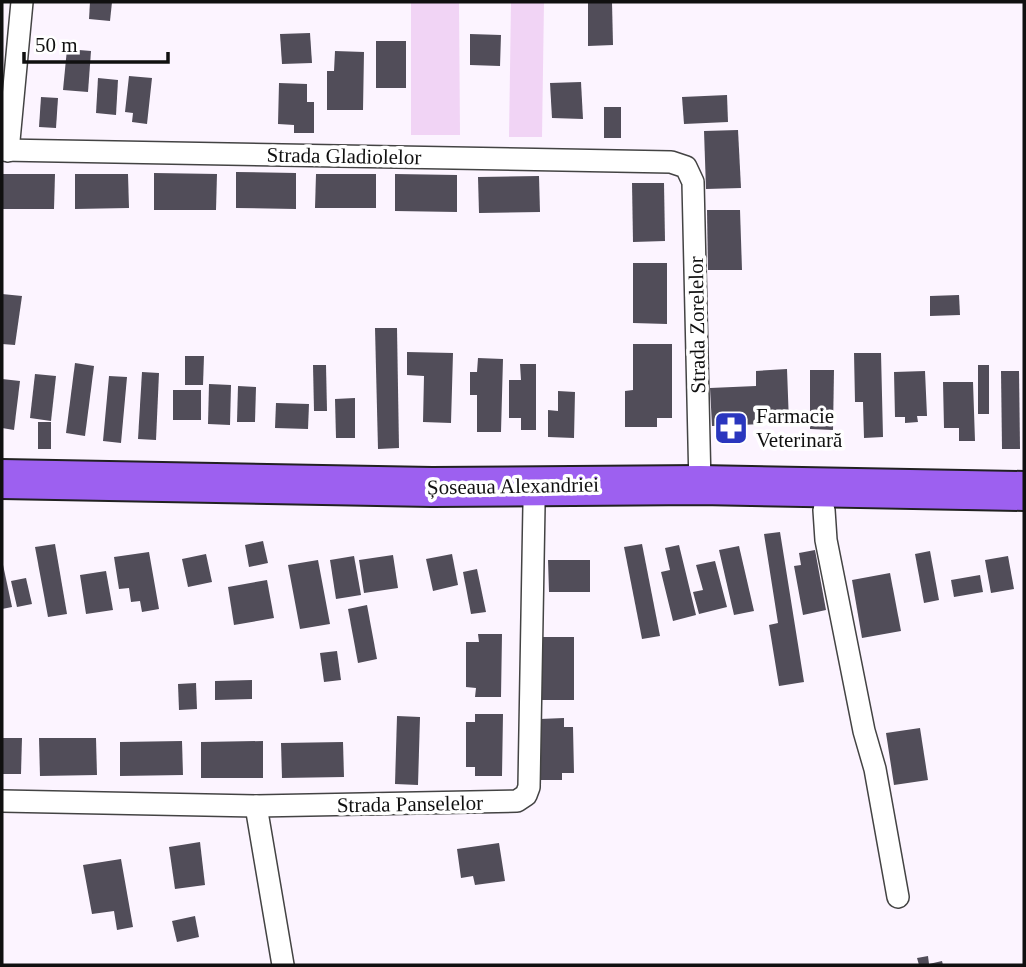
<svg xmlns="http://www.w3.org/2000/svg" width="1026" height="967" font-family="'Times New Roman',serif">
<rect width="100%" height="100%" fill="#fcf4ff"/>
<g fill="#f1d4f5">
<polygon points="411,2 459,2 460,135 411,135"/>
<polygon points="511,2 544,2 542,137 509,137"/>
</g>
<g fill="#514d59">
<polygon points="90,2 112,2 110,21 89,19"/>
<polygon points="588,2 612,2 613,45 588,46"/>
<polygon points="310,33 312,63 282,64 280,34"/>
<polygon points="470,34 501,35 500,66 470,65"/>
<rect x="376" y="41" width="30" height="47"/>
<polygon points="67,49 91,51 88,92 63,90"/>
<polygon points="335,51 364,52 363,110 327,110 327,71 334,71"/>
<polygon points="129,76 152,78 147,124 132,122 133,113 125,112"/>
<polygon points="98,78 118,80 116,115 96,113"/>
<polygon points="581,82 583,119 552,118 550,83"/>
<polygon points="279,83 307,84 307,102 314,102 314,133 294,133 294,125 278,124"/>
<polygon points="727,95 728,122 684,124 682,97"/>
<polygon points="41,97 58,98 56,128 39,127"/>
<rect x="604" y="107" width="17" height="31"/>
<polygon points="738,130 741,188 706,189 704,131"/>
<polygon points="236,172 296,173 296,209 236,208"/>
<polygon points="154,173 217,174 216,210 154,210"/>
<polygon points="2,174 55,174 54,209 2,209"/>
<polygon points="75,174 128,174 129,208 75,209"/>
<polygon points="316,174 376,174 376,208 315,208"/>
<polygon points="395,174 457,175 457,212 395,211"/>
<polygon points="539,176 540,212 479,213 478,177"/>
<polygon points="632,183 664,183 665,241 633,242"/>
<polygon points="707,210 740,210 742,270 708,270"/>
<polygon points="633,263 667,263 667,324 633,323"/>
<polygon points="2,294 22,296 15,345 2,344"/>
<polygon points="959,295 960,315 930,316 930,296"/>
<polygon points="375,328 397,328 399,448 378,449"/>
<polygon points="633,344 672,344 672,418 657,418 657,427 625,427 625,391 633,390"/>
<polygon points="407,352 453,353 451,423 423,422 424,376 407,375"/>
<polygon points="854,353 881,353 883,437 864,438 863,402 855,402"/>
<polygon points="185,356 204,356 203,385 185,385"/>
<polygon points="478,358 503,359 501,432 477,432 477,395 470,395 470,372 477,372"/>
<polygon points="75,363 94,366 85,436 66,433"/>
<polygon points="520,364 536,364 536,430 521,430 521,418 509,418 509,380 521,380"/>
<polygon points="313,365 326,365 327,411 314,411"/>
<rect x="978" y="365" width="11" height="49"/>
<polygon points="787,369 789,423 712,426 710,388 756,386 756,371"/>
<polygon points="810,370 834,370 833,430 810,429"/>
<polygon points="925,371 927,416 917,416 918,422 905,423 905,417 895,417 894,372"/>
<polygon points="1001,371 1019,371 1020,449 1002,449"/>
<polygon points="142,372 159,373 156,440 138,439"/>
<polygon points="35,374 56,376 51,421 30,418"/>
<polygon points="109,376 127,377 121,443 103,441"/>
<polygon points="2,379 20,381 14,430 2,428"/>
<polygon points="943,382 973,382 975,441 959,441 959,428 944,428"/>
<polygon points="209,384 231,385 230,425 208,424"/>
<polygon points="238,386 256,387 255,422 237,422"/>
<rect x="173" y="390" width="28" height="30"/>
<polygon points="558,391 575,392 574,438 548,437 548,410 558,411"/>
<polygon points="355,398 355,438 336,438 335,399"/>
<polygon points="276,403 309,404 308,429 275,428"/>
<rect x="38" y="422" width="13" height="27"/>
<polygon points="780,532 804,682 779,686 769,625 778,623 764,534"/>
<polygon points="263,541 268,563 249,567 245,545"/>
<polygon points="55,544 67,614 48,617 35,547"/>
<polygon points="642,544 660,636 642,639 624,547"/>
<polygon points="679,545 696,615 673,621 661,572 670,570 665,548"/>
<polygon points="739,546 754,611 734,615 719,550"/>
<polygon points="815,550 826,610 803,615 794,566 801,565 799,553"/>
<polygon points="930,551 939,600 924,603 915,554"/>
<polygon points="149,552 159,609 142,612 140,601 131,602 129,588 119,589 114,557"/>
<polygon points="206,554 212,582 188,587 182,559"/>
<polygon points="452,554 458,585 433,591 426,559"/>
<polygon points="393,555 398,588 364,593 359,560"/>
<polygon points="354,556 361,595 336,599 330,560"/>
<polygon points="1008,556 1014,589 991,593 985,560"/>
<polygon points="2,560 12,607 2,609"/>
<polygon points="318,560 330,624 300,629 288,565"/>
<polygon points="548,560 590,560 590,592 549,592"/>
<polygon points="715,561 727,607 699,614 693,592 703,590 696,565"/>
<polygon points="477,569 486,612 471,614 463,572"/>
<polygon points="106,571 113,610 86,614 80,575"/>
<polygon points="890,573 901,631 862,638 852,580"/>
<polygon points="980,575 983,592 954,597 951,580"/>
<polygon points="26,578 32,604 17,607 11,581"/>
<polygon points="267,580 274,618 234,625 228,587"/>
<polygon points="367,605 377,659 358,663 348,609"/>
<polygon points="478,634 502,634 501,697 475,697 476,688 466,687 466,642 479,642"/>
<rect x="542" y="637" width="32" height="63"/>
<polygon points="337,651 341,680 324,682 320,653"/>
<polygon points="252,680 252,699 215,700 215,681"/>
<polygon points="196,683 197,709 179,710 178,684"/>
<polygon points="475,714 503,714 502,776 475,776 475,767 466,767 466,722 475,722"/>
<polygon points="397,716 420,717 418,785 395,784"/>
<polygon points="564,718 564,727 573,727 574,773 562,773 562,780 541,780 540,719"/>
<polygon points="920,728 928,780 894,785 886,733"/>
<polygon points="2,738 22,738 21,774 2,774"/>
<polygon points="39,738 96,738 97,775 40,776"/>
<polygon points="182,741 183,775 120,776 120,742"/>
<polygon points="263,741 263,778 201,778 201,742"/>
<polygon points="343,742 344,777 282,778 281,743"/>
<polygon points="200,842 205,885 175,889 169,847"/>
<polygon points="499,843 505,881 475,885 473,876 461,878 457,849"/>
<polygon points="121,859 133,927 117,930 114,911 92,914 83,865"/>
<polygon points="195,916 199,937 177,942 172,921"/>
<polygon points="928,956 929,964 942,961 943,965 919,965 917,958"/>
</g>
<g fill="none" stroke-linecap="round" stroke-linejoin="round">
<g stroke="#434343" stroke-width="24">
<g id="street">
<polyline points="2,150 671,162 686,167 693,182 700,485"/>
<polyline points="8,151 22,2"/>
<polyline points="824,510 826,540 864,731 875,769 898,897"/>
<polyline points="2,801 256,806 517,801 526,795 529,787 534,505"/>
<polyline points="256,806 283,965"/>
</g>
</g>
<g stroke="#212121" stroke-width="42">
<polyline id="highway" points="2,479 432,487 700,485 1024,491"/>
</g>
<use href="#street" stroke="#fff" stroke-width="21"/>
<use href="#highway" stroke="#9d60f0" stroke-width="38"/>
</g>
<defs>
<g id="pharmacy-square" transform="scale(1.75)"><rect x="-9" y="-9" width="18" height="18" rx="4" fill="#2a36be" stroke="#fff"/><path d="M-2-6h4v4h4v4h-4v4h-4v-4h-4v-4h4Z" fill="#fff"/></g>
</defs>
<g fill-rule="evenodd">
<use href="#pharmacy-square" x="731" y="428"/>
</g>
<g text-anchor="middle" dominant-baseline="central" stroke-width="7" stroke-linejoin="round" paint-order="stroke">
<g font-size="21" fill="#101010" stroke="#fff">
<text transform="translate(344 156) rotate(1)">Strada Gladiolelor</text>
<text transform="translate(697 325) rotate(-91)">Strada Zorelelor</text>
<text transform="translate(513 486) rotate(-1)">Șoseaua Alexandriei</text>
<text transform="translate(410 804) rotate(-1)">Strada Panselelor</text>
</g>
<g font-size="21" fill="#101010" stroke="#fff" text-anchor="start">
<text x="756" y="416">Farmacie<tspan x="756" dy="24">Veterinară</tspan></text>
</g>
</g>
<rect width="1026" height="967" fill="none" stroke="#101010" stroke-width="7"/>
<path d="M24 52v10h144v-10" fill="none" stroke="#101010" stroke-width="3.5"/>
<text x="35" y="52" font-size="21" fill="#101010" stroke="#ffffff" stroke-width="5" paint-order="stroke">50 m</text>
</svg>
